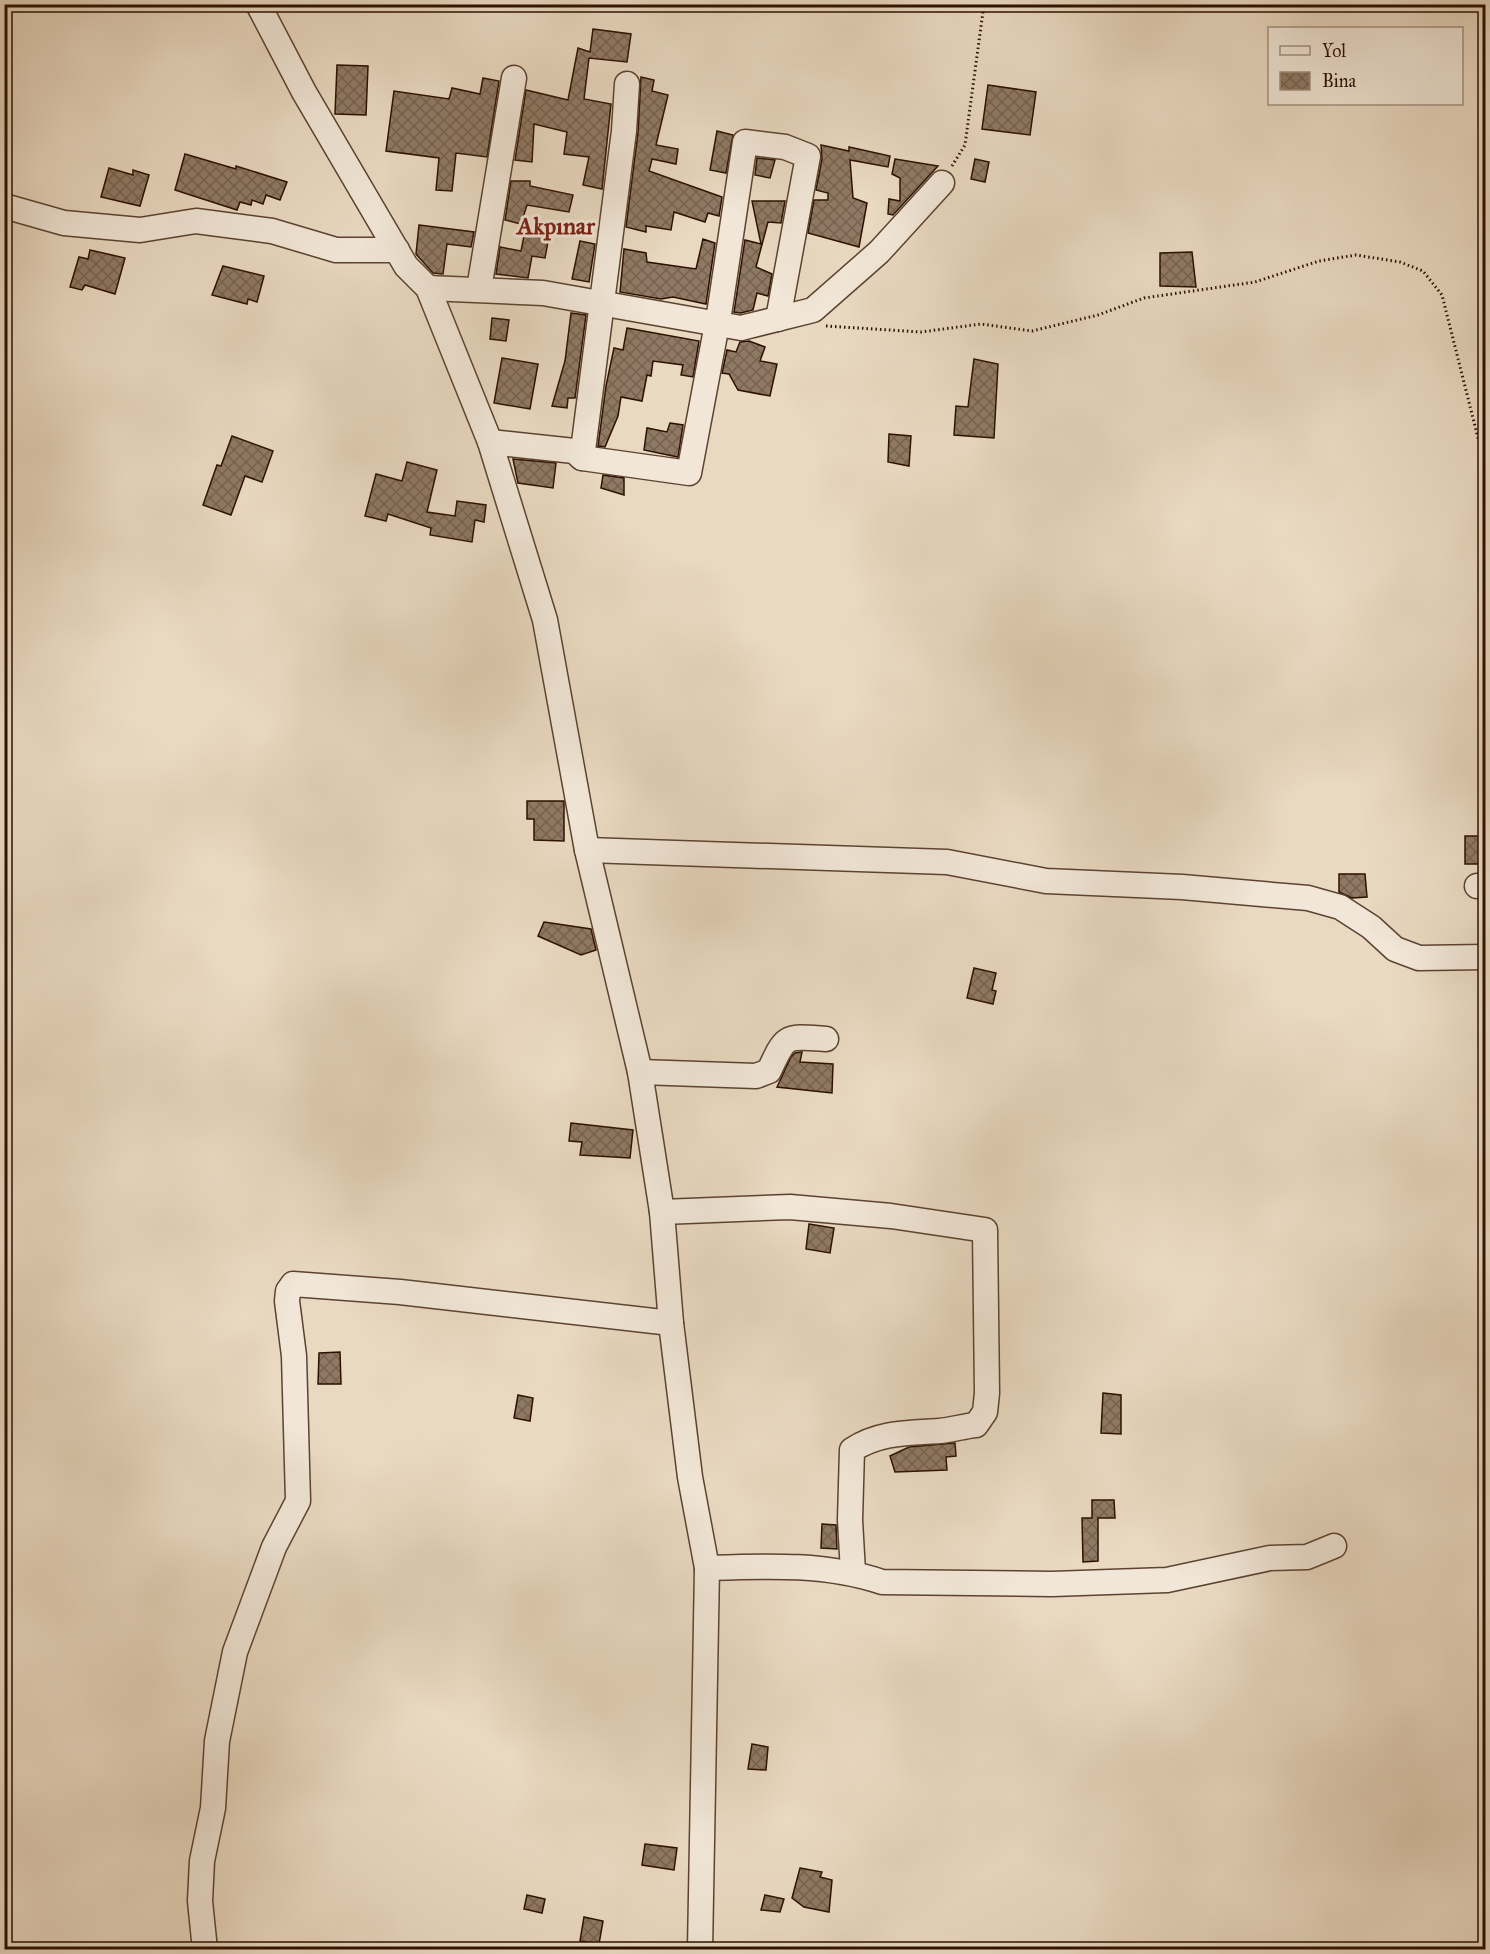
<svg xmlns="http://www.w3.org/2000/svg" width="1490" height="1954" font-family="'IM FELL Great Primer',serif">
<defs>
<pattern id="building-cross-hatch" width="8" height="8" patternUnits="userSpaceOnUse" patternTransform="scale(1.5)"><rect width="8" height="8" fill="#8f7964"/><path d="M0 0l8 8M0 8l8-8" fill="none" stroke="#756250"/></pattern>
</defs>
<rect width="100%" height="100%" fill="#e9d9c1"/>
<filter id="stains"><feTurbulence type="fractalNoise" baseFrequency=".00333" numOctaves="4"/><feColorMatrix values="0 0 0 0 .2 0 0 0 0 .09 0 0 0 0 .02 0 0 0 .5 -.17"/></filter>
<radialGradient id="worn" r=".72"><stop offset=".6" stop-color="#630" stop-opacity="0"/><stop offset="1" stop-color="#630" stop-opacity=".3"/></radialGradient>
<g fill="url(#building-cross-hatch)" stroke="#2d1100" stroke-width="1.5">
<polygon points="593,29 631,34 627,62 589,58 584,99 611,104 602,189 583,185 589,157 564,154 567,132 534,124 532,162 515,160 526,90 568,100 578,48 590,52"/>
<polygon points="337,65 368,66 366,115 335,114"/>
<polygon points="641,77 654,80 652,91 668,95 656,145 678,149 676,164 652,159 649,171 722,197 719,216 708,213 705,222 674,212 671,230 646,226 646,232 626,227 638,133"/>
<polygon points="483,78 499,81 487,157 456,153 452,191 436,190 439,158 386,151 394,91 449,99 452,88 480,94"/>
<polygon points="988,85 1036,92 1030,135 982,129"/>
<polygon points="717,131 733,135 726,173 710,170"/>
<polygon points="821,145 849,151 849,147 890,156 888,167 850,160 853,198 867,203 859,247 808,233 814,200 828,200 828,193 816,190 822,159"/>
<polygon points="185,154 236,169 236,166 287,182 280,200 266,195 263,204 252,200 251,205 240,202 237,210 175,190"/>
<polygon points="757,158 775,160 770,178 755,175"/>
<polygon points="895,159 938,166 893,215 888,214 889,199 900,201 900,178 892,174"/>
<polygon points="975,159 989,162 985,182 971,179"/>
<polygon points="109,168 133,175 133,170 149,175 140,206 101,197"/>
<polygon points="511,181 530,181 530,186 573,195 569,212 527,205 521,224 505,220"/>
<polygon points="752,201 785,201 781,223 768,222 756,267 772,274 768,296 757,293 753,310 741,313 734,312 745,240 761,244"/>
<polygon points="419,225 474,232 471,247 447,244 443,274 433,273 416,254"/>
<polygon points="525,231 549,236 545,258 532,256 528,278 496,274 500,247 521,251"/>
<polygon points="703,239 715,243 706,304 673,297 661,299 620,292 624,249 646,253 647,262 696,269"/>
<polygon points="580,241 595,244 589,282 572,279"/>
<polygon points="90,250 125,258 115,294 85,285 82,290 70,287 79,257 88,259"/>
<polygon points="1192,252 1196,287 1160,286 1160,253"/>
<polygon points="223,266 264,276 257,302 248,299 247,304 212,295"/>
<polygon points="571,313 586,315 575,398 568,398 567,408 552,406 565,361"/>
<polygon points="492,318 509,320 506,341 490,339"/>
<polygon points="627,328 699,341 693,377 681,375 683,365 653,361 651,376 647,375 642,401 621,397 618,416 605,447 598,446 606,386 614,348 623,350"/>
<polygon points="749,341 765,347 760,361 777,364 770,396 738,390 729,374 722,373 727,350 736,352 740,342"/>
<polygon points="502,358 538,364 530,409 494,403"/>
<polygon points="974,359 998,364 994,438 954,435 956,406 968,407"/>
<polygon points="670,423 683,425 678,457 644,450 647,428 667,432"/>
<polygon points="889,434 911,436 909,466 888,462"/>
<polygon points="232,436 273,451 262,482 245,476 231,515 203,505 217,465 221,466"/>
<polygon points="513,459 556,463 553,488 518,483"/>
<polygon points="407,462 437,470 427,512 455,516 457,501 486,505 484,522 475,520 472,542 430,535 431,528 388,514 386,521 365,516 376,474 402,481"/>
<polygon points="603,475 624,478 624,495 601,488"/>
<polygon points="527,801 564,801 564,841 534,840 534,819 527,819"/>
<rect x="1465" y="836" width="20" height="28"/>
<polygon points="1339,874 1365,874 1367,897 1352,898 1339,892"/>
<polygon points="544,922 591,929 596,950 581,955 538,936"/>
<polygon points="974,968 996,973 992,990 996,991 993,1004 967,998"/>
<polygon points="802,1052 800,1062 833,1064 832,1093 777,1087 791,1057 795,1053"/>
<polygon points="571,1123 633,1130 630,1158 580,1155 582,1142 569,1141"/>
<polygon points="809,1224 834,1228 830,1253 806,1249"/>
<polygon points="340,1352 341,1384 318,1384 319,1353"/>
<polygon points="1103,1393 1121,1395 1121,1434 1101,1433"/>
<polygon points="518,1395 533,1398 530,1421 514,1418"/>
<polygon points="955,1443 956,1456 946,1457 947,1470 895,1472 890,1456 909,1447"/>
<polygon points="1092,1500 1114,1500 1115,1518 1098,1518 1098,1561 1083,1562 1082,1518 1092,1518"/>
<polygon points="822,1524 836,1525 837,1549 821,1548"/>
<polygon points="752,1744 768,1747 766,1770 748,1769"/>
<polygon points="645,1844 677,1848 674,1870 642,1865"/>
<polygon points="800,1868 822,1872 820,1877 832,1880 829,1912 804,1907 792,1898"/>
<polygon points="527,1895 545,1899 542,1913 524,1909"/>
<polygon points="765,1895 784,1899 780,1912 761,1910"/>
<polygon points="584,1917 603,1921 599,1944 580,1941"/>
</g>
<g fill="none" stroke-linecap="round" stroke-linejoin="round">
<g stroke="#5c4330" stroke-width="27">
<g id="minor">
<polyline points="258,4 304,92 406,266 428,288 490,442 545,620 587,850 640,1072 662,1212 671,1323 690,1477 707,1568 700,1950"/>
<polyline points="4,206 64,223 140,230 196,221 272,231 336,250 397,250"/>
<polyline points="428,288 543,293 741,328 813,310 879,252 942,183"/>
<polyline points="479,289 514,78"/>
<polyline points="490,442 574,451 582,458 689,473 720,308 745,142 785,147 808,156 778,319"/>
<polyline points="582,458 624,131 627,84"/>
<polyline points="587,850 947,862 1046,881 1182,887 1308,898 1340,907 1371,927 1395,949 1419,958 1486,957"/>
<polyline points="1477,886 1486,886"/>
<path d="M 640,1072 L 756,1076 L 769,1071 C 786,1034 785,1036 826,1039"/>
<path d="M 662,1212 L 790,1207 L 891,1216 L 985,1230 L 987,1393 L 985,1412 L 976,1425 C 964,1426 952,1430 939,1431 C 908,1433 879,1432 852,1450 L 850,1520 L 853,1572"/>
<path d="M 707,1568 C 765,1566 826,1563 882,1582 L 1052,1584 L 1167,1580 L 1270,1558 L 1307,1557 L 1334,1546"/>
<polyline points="205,1950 200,1901 202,1861 213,1808 217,1741 235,1652 274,1547 298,1501 294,1356 287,1301 288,1291 293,1284 400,1292 671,1323"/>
</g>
</g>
<g stroke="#2d1100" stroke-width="3" stroke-dasharray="1.5 3" stroke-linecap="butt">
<polyline points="952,166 965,145 984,4"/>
<polyline points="826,326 921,332 981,324 1032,331 1098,315 1144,298 1255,282 1319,261 1356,255 1400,262 1423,271 1442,295 1478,438 1486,457"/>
</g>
<use href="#minor" stroke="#f1e6d7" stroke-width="24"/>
</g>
<g text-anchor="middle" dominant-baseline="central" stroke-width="6" stroke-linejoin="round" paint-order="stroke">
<g font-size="24" font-weight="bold" fill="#7a1f14" stroke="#f1e6d7">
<text x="556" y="226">Akpınar</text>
</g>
</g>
<rect width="1490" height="1954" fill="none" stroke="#e9d9c1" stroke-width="24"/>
<rect x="6" y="6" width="1478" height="1942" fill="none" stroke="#2d1100" stroke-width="3"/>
<rect x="12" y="12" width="1466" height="1930" fill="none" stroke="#2d1100" stroke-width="1.5"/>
<rect x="1268" y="27" width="195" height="78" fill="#f1e6d7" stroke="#a39181" stroke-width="1.5"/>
<rect x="1280" y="46" width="30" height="9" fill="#f1e6d7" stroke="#a39181" stroke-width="1.5"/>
<text x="1322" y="57" font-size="18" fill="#2d1100">Yol</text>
<rect x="1280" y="72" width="30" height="18" fill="url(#building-cross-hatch)" stroke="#a39181" stroke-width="1.5"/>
<text x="1322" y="87" font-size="18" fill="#2d1100">Bina</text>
<rect width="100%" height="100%" filter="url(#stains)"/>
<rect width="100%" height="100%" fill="url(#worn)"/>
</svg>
